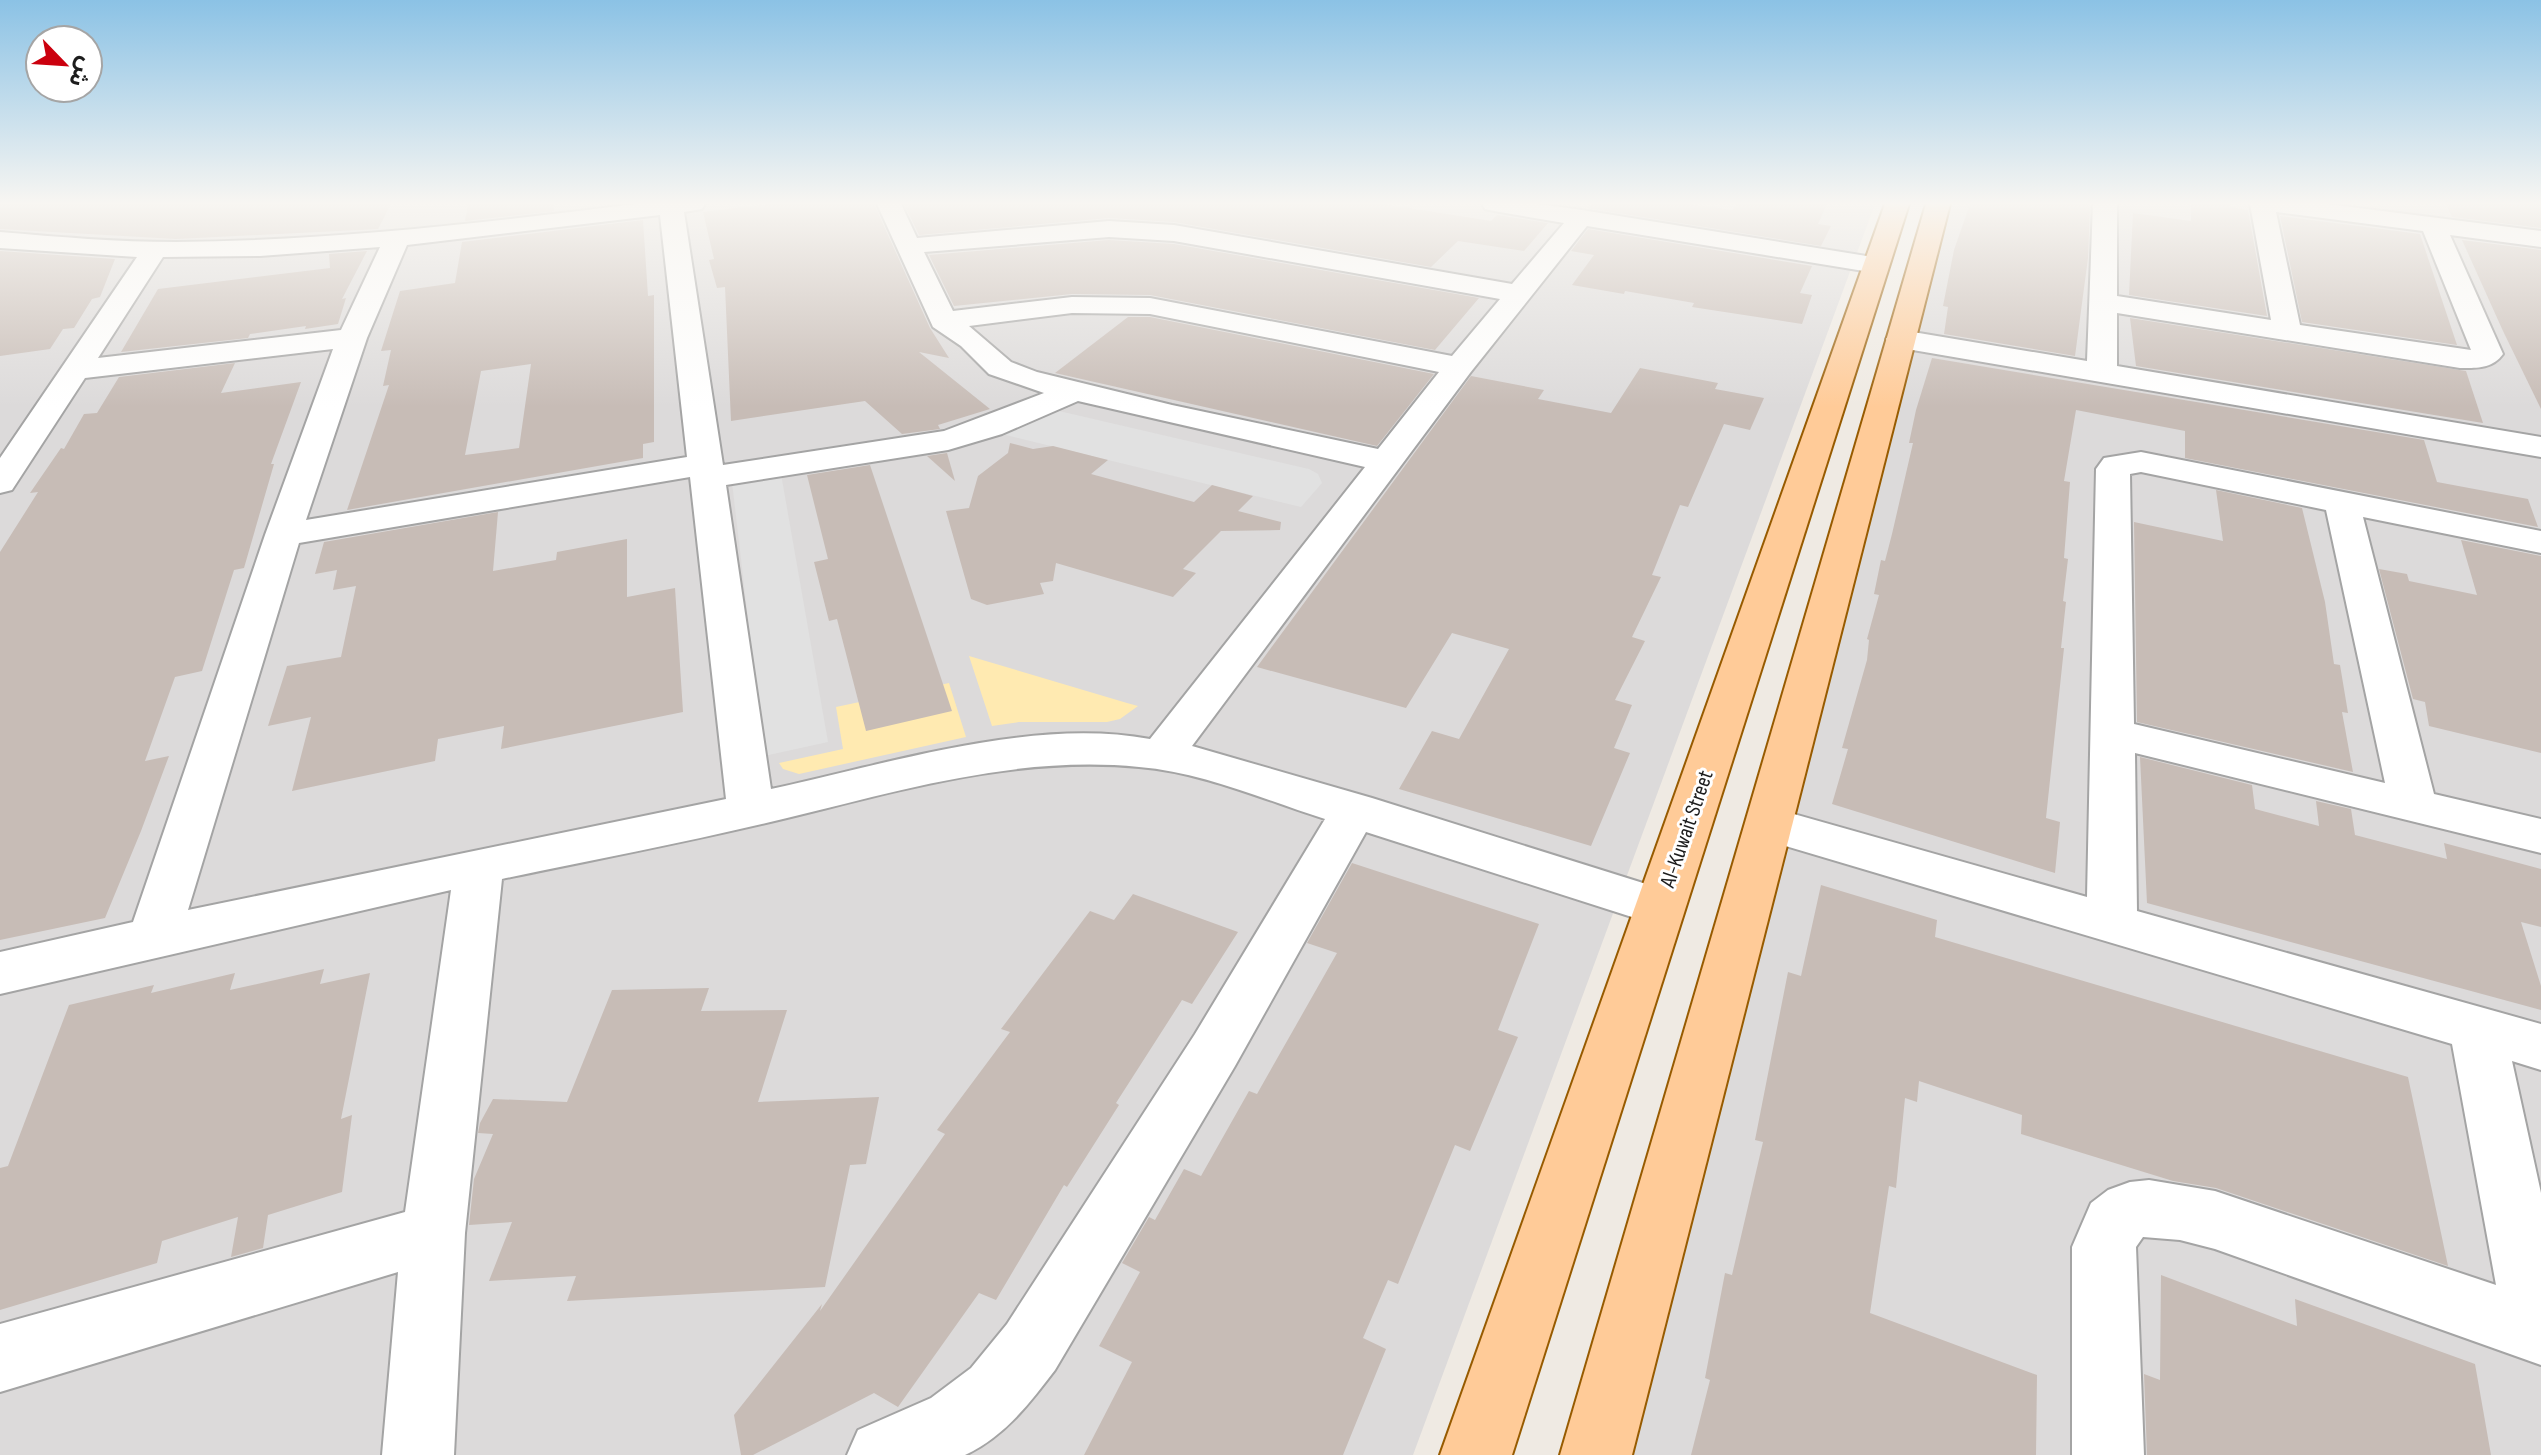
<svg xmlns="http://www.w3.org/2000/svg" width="2541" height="1455" font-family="'Sofia Sans Condensed','Noto Sans Arabic',sans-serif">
<rect width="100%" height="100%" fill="#efeae3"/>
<g fill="#dcdada">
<polygon points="0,204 1875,204 1413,1455 0,1455"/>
<polygon points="1940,204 2541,204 2541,1455 1597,1455"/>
</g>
<g fill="#ffeab1">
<polygon points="969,656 1127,703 1138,706 1120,719 1107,722 1019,722 992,726"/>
<polygon points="949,683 966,737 799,774 783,769 779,763 843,749 836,707"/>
</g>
<g fill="#e1e1e1">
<polygon points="1059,411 1309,469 1318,474 1322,483 1301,507 1002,434"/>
<polygon points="781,474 828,742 764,756 732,482"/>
</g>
<g fill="#c7bcb6" fill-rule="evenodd">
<polygon points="0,204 391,204 378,229 176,239 0,229"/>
<polygon points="468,204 554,204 554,211 465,221"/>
<polygon points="768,204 874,204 930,328 949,358 919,352 990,409 938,425 940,429 902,434 865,401 731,421 725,287 717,288 709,260 714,259 703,212"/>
<polygon points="904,204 1384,204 1491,221 1497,215 1548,223 1524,251 1458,241 1431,267 1174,222 1109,218 919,235"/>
<polygon points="1591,204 1689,204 1733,210 1737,204 1827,204 1818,224 1831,226 1821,246 1587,208"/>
<polygon points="1970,204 2086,204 2090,206 2088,258 2075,356 1944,334 1948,307 1943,306 1954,250"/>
<polygon points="2191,204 2231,204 2231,207 2248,210 2267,316 2129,295 2133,213 2191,221"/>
<polygon points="2446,204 2541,204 2541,228 2452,217"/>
<polygon points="2280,216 2420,234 2457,345 2302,322"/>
<path d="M 643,220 L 648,296 L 654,295 L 654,442 L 643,444 L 643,458 L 347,510 L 389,385 L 383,386 L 391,350 L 381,351 L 400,291 L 455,283 L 462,242 ZM 531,364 L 519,448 L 465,455 L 481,371 Z"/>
<polygon points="1588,229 1812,266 1800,293 1812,295 1802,324 1692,307 1694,303 1625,291 1624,294 1572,285 1594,255 1571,251"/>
<polygon points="1109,240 1174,244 1479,298 1435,350 1150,295 1072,294 954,306 929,255"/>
<polygon points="2462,240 2541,250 2541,409 2503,331"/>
<polygon points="0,251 115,259 100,297 92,299 74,328 63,329 50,349 0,356"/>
<polygon points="367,251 342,299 346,298 338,324 305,329 306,326 250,334 248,338 121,352 158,289 330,268 329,254"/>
<polygon points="1128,317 1150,317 1434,374 1377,446 1055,373"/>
<polygon points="2130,318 2466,371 2483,423 2136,366"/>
<polygon points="1932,358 2424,440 2437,482 2528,499 2538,527 2185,458 2185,431 2076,410 2064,481 2070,482 2064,558 2068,559 2063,601 2066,602 2061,648 2064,648 2046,818 2060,822 2055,873 1832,804 1848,749 1842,748 1867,660 1869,640 1867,639 1879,595 1874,594 1881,560 1885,561 1892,534 1913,443 1909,443 1916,410"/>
<polygon points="235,363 221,393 301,382 271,464 274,464 244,568 234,570 202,671 175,677 145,761 169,756 141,831 105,918 0,940 0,552 38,492 30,493 61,448 64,449 84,414 97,413 119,377"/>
<polygon points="1640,368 1718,383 1715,389 1764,398 1750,430 1724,424 1688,507 1680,505 1652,575 1661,577 1632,637 1645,641 1615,700 1632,705 1614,748 1630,753 1591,846 1399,789 1432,731 1459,739 1509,649 1452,633 1406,708 1257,667 1471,376 1544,390 1538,399 1611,413"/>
<polygon points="1010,443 1033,449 1053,446 1108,460 1091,474 1194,502 1212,485 1253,496 1238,511 1281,522 1280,530 1221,531 1183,569 1196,573 1173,597 1056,563 1053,581 1040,583 1044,594 987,605 971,599 946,511 969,508 978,476 1008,453"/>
<polygon points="947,453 955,481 927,456"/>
<polygon points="870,465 952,711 866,731 837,619 829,621 814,562 828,559 807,475"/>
<polygon points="2216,490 2302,508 2325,602 2334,664 2340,665 2348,713 2342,712 2353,772 2137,722 2134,522 2223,541"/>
<polygon points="498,512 493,571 556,560 557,552 627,539 627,597 675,588 683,712 501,749 504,726 438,739 435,761 292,791 311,717 268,726 287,666 341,657 356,586 333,590 337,570 315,574 324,542"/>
<polygon points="2461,540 2541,556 2541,753 2429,726 2425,702 2413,699 2379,569 2407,574 2409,581 2477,595"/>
<polygon points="2140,757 2252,785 2255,809 2319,826 2316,801 2351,809 2355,835 2447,859 2444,843 2541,869 2541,927 2521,922 2541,986 2541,1010 2147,903"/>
<polygon points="1352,863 1539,924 1498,1030 1518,1037 1470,1151 1455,1145 1398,1284 1388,1280 1363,1338 1386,1349 1343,1455 1084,1455 1132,1362 1099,1346 1140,1272 1122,1263 1149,1217 1155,1220 1184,1169 1201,1176 1249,1091 1257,1094 1337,953 1307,943"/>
<polygon points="1821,885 1937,920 1935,937 2408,1077 2448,1266 2216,1188 2173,1181 2021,1134 2022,1115 1919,1081 1917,1102 1905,1098 1896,1188 1889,1186 1870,1313 2037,1375 2036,1455 1691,1455 1710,1380 1705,1378 1725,1273 1732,1275 1763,1142 1755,1140 1788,972 1801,976"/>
<polygon points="1133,894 1238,932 1192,1004 1182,1000 1116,1103 1119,1105 1067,1187 1064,1185 996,1300 979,1293 898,1407 874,1393 753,1455 741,1455 734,1415 822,1304 820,1311 945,1134 937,1130 1010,1032 1001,1029 1090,911 1114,920"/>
<polygon points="324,969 320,984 370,973 341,1119 352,1115 342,1192 268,1215 263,1248 231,1257 238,1217 162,1241 157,1263 0,1310 0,1168 8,1166 69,1005 154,985 151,993 235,973 230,990"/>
<polygon points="709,988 701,1011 787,1010 758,1102 879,1097 866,1164 850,1165 825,1287 567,1301 576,1276 489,1281 512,1222 469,1225 474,1179 493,1134 478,1133 480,1123 493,1099 567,1102 612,990"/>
<polygon points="2161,1275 2297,1326 2295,1299 2475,1364 2491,1455 2147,1455 2144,1374 2160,1380"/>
</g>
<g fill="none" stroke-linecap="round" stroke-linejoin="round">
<g stroke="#a4a4a4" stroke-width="4">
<g id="minor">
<path d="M 636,204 L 705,204 L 702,209 L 684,212 L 723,465 L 944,431 L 1044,393 L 989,374 L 961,346 L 933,327 L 877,204 L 901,204 L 917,238 L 1109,221 L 1174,225 L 1512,284 L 1564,223 L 1494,211 L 1485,209 L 1482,204 L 1538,204 L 1582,210 L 1885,259 L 1889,265 L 1885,271 L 1876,273 L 1587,226 L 1470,373 L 1192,746 L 1372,798 L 1678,894 L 1685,907 L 1678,920 L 1660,926 L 1366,832 L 1235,1066 L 1055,1370 C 1029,1404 1004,1437 965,1455 L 847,1455 L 858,1430 L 931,1398 L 971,1368 L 1007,1324 L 1195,1034 L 1325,819 C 1265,800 1202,772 1139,767 C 1019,755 902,790 787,818 C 693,841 597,859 502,879 L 465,1233 L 454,1455 L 382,1455 L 398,1272 L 0,1392 L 0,1324 L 405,1212 L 451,890 L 0,994 L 0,952 L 133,922 L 265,535 L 333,349 L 85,378 L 12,490 L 0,493 L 0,458 L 137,257 L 0,248 L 0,232 C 59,237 117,242 176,242 C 330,241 483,223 636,204 ZM 660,215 L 687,457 L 306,520 L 367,338 L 407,245 ZM 1109,237 L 1174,241 L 1500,299 L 1452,356 L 1150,298 L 1072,297 L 953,311 L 924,252 ZM 380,247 L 341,330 L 98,358 L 163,257 L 260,256 ZM 1072,313 L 1150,314 L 1439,372 L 1378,449 L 1172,405 L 1037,372 L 1011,362 L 969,326 ZM 1078,401 L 1365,467 L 1150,739 C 1031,717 888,764 771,789 L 726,485 L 948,450 L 1002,434 ZM 690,477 L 726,799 L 188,910 L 299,543 Z"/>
<path d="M 2093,204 L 2117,204 L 2117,296 L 2271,320 L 2250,204 L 2327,204 L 2541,231 L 2541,247 L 2450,235 L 2503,354 C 2492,369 2477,368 2460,368 L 2117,313 L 2117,366 L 2541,437 L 2541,457 L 1901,348 L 1891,345 L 1886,339 L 1891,333 L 1901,330 L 2087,361 ZM 2276,212 L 2423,231 L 2471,350 L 2300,325 Z"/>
<path d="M 2141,452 L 2541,531 L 2541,553 L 2363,517 L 2434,794 L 2541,819 L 2541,853 L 2135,753 L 2137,911 L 2541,1024 L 2541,1070 L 2512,1061 L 2541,1193 L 2541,1365 L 2215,1249 L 2180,1240 L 2143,1237 L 2136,1247 L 2144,1455 L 2072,1455 L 2072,1247 L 2091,1203 L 2108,1190 L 2130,1182 L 2149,1180 L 2215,1191 L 2496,1285 L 2452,1044 L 1752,836 L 1745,824 L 1752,812 L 1769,807 L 2087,897 L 2096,469 L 2104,458 ZM 2141,472 L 2326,510 L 2385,783 L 2134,724 L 2130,474 Z"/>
</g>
</g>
<g stroke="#975b00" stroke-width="4">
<g id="major">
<polygon points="1885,204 1909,204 1512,1455 1440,1455"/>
<polygon points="1926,204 1950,204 1632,1455 1560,1455"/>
</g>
</g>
<use href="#minor" fill="#fff" fill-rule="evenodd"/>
<use href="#major" fill="#ffcb98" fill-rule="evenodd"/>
</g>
<linearGradient id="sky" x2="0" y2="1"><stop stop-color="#8bc2e5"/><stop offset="0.5" stop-color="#f8f6f2"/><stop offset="1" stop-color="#f8f6f2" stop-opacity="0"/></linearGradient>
<rect width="2541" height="407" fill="url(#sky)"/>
<g text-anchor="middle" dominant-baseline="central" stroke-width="6" stroke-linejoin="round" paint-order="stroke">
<g font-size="22" fill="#1d1d1d" stroke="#fff">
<text transform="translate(1687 829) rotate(-71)">Al-Kuwait Street</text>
</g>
</g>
<g transform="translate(64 64) rotate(115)"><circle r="38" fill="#ffffff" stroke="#a5a5a5" stroke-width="2"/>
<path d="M0-6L14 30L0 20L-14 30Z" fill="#cb000e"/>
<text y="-12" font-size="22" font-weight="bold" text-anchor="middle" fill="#1d1d1d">ش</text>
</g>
</svg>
